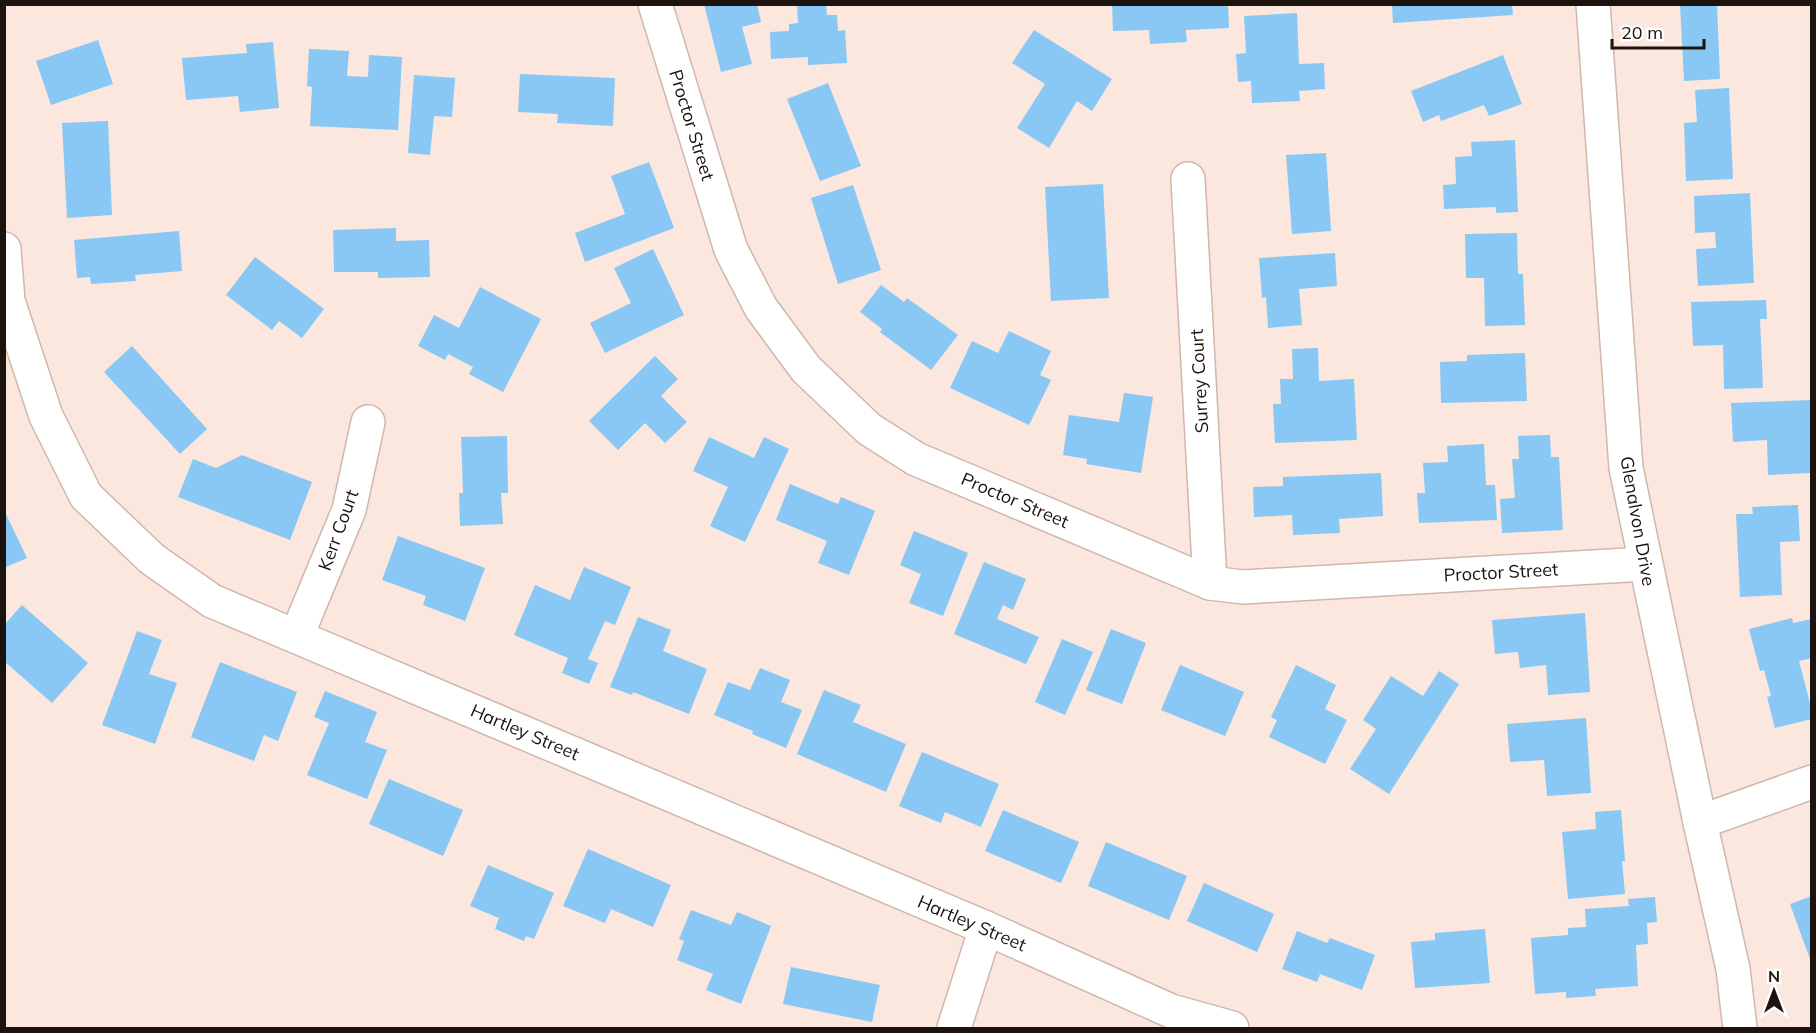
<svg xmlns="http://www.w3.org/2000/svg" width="1816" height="1033" font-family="Mulish,sans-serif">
<rect width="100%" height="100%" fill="#fbe7de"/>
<g fill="#89c8f4">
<polygon points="704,4 757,4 761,22 742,27 752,64 721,72"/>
<polygon points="797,4 826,4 827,15 837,15 838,31 845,30 847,63 808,65 808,57 771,59 770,32 789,31 789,24 798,23"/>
<polygon points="1112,4 1228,4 1229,28 1186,30 1187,42 1150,44 1149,30 1113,31"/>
<polygon points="1392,4 1512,4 1513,15 1393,23"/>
<polygon points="1680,4 1717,4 1720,79 1684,81"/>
<polygon points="1297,13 1299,64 1324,63 1325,89 1299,91 1300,101 1252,103 1251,81 1238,82 1236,54 1246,53 1244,16"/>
<polygon points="1034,30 1112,79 1092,111 1077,101 1049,148 1017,128 1045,84 1012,63"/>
<polygon points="98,40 113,84 51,105 36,61"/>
<polygon points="273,42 279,108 240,112 238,96 186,100 182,58 247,53 246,44"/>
<polygon points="309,49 349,51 347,76 368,77 369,55 402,57 398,130 310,126 312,87 307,86"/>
<polygon points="1503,55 1522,104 1489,116 1484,105 1441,121 1439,115 1423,122 1411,91"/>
<polygon points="520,74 615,78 613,126 557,123 558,114 518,112"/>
<polygon points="414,75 455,78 452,117 434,116 430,155 408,153"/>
<polygon points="828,83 861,166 820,181 787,99"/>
<polygon points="1729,88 1733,179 1686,181 1684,123 1697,122 1695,90"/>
<polygon points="108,121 112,215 67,218 62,123"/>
<polygon points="1515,140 1518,212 1496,213 1496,207 1444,209 1443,185 1456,184 1455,157 1472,156 1471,142"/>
<polygon points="1326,153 1331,231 1292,234 1286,155"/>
<polygon points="649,162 674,228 585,262 575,233 625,214 611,176"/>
<polygon points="1103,184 1109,298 1051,301 1045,187"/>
<polygon points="853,185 881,270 838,284 811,198"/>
<polygon points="1750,193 1754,283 1698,286 1696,249 1716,248 1715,232 1695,233 1694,196"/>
<polygon points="396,228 396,241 429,240 430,277 378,278 378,272 334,272 333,230"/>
<polygon points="179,231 182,271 135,275 136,281 91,284 90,277 77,278 74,240"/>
<polygon points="1517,233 1518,274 1523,274 1525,325 1485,326 1484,278 1466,278 1465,234"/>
<polygon points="653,249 684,315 605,353 590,323 631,303 614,268"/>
<polygon points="1335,253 1337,286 1299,289 1302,325 1268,328 1266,297 1262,298 1259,258"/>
<polygon points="255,257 324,309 302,338 279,321 272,330 226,295"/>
<polygon points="881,285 904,302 907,298 958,335 931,370 880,332 882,329 860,312"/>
<polygon points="480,287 541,319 503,392 469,374 473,367 448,354 445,360 418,346 434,315 459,328"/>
<polygon points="1766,300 1767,319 1760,319 1763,388 1724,389 1723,345 1693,346 1691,302"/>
<polygon points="1009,331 1051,351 1040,375 1051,380 1029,425 950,388 972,341 998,353"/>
<polygon points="132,346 207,429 180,454 104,372"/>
<polygon points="1318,348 1319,381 1354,379 1357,440 1275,443 1273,404 1281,404 1280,379 1293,379 1292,349"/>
<polygon points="1525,353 1527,401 1441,403 1440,362 1467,361 1467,355"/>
<polygon points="655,356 678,379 661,396 687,422 665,443 645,423 618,450 589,421"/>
<polygon points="1124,393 1153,397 1141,473 1086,464 1087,459 1063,455 1069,415 1119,422"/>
<polygon points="1812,400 1812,473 1768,475 1767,440 1733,442 1731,403"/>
<polygon points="1550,435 1551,457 1559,457 1563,530 1502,533 1500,499 1515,498 1512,459 1519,459 1518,436"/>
<polygon points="507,436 508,493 501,493 503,524 460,526 459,493 463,493 461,437"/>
<polygon points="709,437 754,458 764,437 789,449 745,542 710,526 728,487 693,471"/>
<polygon points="1484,444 1486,485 1495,485 1497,520 1419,523 1417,493 1425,493 1423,463 1448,462 1447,446"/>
<polygon points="242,455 312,482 290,540 178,497 193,459 216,468"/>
<polygon points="1381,473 1383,516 1339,519 1340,533 1293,535 1292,515 1254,517 1253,487 1283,486 1283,477"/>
<polygon points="790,484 838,504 841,497 875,511 849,575 818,563 827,541 776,520"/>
<polygon points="1798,505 1800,541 1780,542 1782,595 1740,597 1736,514 1753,514 1752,507"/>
<polygon points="4,510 27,558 4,568"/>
<polygon points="914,531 968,553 943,616 909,603 921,574 900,565"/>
<polygon points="398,536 485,568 465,621 423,605 426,596 382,580"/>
<polygon points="984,562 1026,579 1013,610 1003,605 997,619 1039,637 1026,664 954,634"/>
<polygon points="584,567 631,587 615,625 605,621 588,659 598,663 589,684 562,673 568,658 514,635 535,585 570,600"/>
<polygon points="22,605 88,663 52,703 5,662 5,624"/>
<polygon points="1585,613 1590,692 1548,695 1546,665 1520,668 1518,652 1495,654 1492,620"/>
<polygon points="638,617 671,630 663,651 707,669 689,714 633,692 632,695 610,687"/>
<polygon points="1792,618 1793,623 1812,619 1812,658 1799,661 1812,711 1812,719 1775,728 1767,697 1771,696 1764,670 1760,671 1749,629"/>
<polygon points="1111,629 1146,643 1122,704 1086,690"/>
<polygon points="137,631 162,640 149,674 177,683 155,744 102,725"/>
<polygon points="1062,639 1093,652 1065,715 1035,702"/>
<polygon points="220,662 297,692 278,741 264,735 254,761 191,737"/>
<polygon points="1180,665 1244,692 1225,736 1161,710"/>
<polygon points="1296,665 1336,685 1325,709 1347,720 1325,764 1269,737 1277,720 1271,717"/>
<polygon points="760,668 790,680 781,702 802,710 786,748 752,734 753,731 714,715 728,682 750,690"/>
<polygon points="1439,671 1459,684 1389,794 1350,769 1376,729 1363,720 1391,676 1423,696"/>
<polygon points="824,690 861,705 853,722 906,744 886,792 797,754"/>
<polygon points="325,691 377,712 365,742 387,750 367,799 307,775 329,723 314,717"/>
<polygon points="1586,718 1591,793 1547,796 1544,760 1510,762 1507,724"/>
<polygon points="922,752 999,784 981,827 945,812 941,823 899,806"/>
<polygon points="389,779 463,810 443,856 369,824"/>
<polygon points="1003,810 1079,842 1061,883 985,851"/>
<polygon points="1621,810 1625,861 1622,861 1625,894 1568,899 1562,832 1596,829 1595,812"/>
<polygon points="1106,842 1187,876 1169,920 1088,886"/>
<polygon points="588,849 671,885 653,927 611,909 605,923 563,906"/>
<polygon points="488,865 554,893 534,939 526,936 524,941 495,929 499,918 470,906"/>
<polygon points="1204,883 1274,914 1257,952 1187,921"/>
<polygon points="1812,896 1812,962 1811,962 1790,904"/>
<polygon points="1655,897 1657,922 1647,923 1648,944 1636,945 1638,986 1595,989 1596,996 1566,998 1566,992 1535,994 1531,938 1568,935 1568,928 1586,927 1585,909 1629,906 1628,899"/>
<polygon points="691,910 731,925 737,912 771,926 741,1004 706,990 713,974 677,960 684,941 679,939"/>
<polygon points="1485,929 1490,983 1415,988 1411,942 1435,940 1435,933"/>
<polygon points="1297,931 1327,943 1330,938 1375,955 1362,990 1320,974 1317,982 1282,969"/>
<polygon points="791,967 880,985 872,1022 783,1004"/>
</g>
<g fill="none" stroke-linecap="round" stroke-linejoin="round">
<g stroke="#d0b7ac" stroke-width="36">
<g id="minor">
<polyline points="655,4 731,250 761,308 806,369 869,429 916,459 1210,583 1243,587 1645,564"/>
<polyline points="1593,4 1626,468 1700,822 1733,969 1740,1028"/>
<polyline points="1188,179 1210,583"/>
<polyline points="4,249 8,301 46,416 86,496 152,559 212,601 986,928 1171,1011 1232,1028"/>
<polyline points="297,635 349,510 368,422"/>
<polyline points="1700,822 1812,782"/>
<polyline points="954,1028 986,928"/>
</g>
</g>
<use href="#minor" stroke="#fff" stroke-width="33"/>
</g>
<g text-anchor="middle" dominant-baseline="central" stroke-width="4.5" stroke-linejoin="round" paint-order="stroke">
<g font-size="18" fill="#1c130f" stroke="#fff">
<text transform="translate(692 125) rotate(73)">Proctor Street</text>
<text transform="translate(1199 381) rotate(-93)">Surrey Court</text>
<text transform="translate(1015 500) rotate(23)">Proctor Street</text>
<text transform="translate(1638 521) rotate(80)">Glenalvon Drive</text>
<text transform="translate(338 530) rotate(-70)">Kerr Court</text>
<text transform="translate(1501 572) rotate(-3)">Proctor Street</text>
<text transform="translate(525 732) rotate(23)">Hartley Street</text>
<text transform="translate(972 923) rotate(23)">Hartley Street</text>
</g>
</g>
<rect width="1816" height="1033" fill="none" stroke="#1c130f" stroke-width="12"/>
<g transform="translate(1774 991)" stroke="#ffffff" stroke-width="4.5" paint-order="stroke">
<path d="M0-4.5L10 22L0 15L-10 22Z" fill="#1c130f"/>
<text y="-9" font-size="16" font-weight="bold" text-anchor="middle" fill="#1c130f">N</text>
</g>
<path d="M1612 39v9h92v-9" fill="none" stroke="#1c130f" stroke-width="3"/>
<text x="1621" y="39" font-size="18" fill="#1c130f" stroke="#ffffff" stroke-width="4.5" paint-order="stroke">20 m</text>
</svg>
